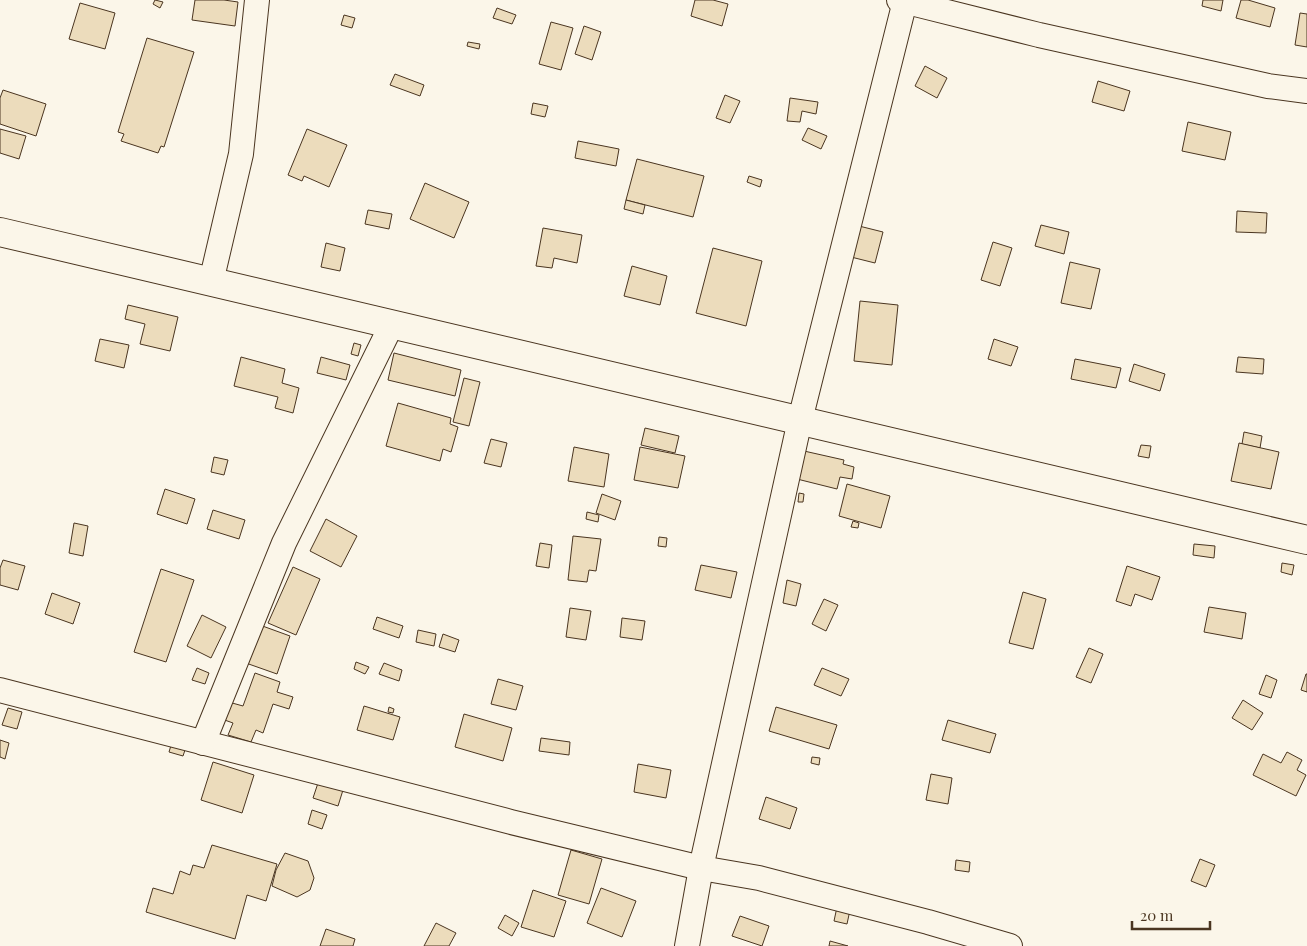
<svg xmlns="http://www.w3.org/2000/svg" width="1307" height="946" font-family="'Playfair Display',serif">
<rect width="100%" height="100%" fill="#fbf6e9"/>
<g fill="#ecdcbc" stroke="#4a3520">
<polygon points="155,0 163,2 160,8 153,4"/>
<polygon points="195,0 224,0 238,2 235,26 192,20"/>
<polygon points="695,0 713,0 728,4 722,26 691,16"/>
<polygon points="1203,0 1223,0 1221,11 1202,6"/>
<polygon points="1241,0 1248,0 1275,8 1270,27 1236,18"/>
<polygon points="80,3 115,13 105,49 69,39"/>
<polygon points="497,8 516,15 512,24 493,18"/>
<polygon points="1300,13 1307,14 1307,47 1295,45"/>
<polygon points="344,15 355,18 352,28 341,25"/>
<polygon points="551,22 573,28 561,70 539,64"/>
<polygon points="584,26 601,32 592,60 575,54"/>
<polygon points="147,38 194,52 164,147 161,146 158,153 121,141 124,134 118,132"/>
<polygon points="468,42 480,44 479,49 467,46"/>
<polygon points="925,66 947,78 937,98 915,86"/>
<polygon points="395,74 424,85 420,96 390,85"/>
<polygon points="1098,81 1130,91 1124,111 1092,102"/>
<polygon points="3,90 46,104 36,136 0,124 0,98"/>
<polygon points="725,95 740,101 730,123 716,118"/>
<polygon points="790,98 818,102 816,114 802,111 800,122 787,121"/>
<polygon points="533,103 548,106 545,117 531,114"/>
<polygon points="1188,122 1231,132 1225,160 1182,151"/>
<polygon points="808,128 827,136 821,149 802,140"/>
<polygon points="0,129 26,136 19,159 0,153"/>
<polygon points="307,129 347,145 329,187 304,176 302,181 288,175"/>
<polygon points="578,141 619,149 616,166 575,158"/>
<polygon points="637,159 704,176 693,217 626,200"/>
<polygon points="749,176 762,180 760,187 747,182"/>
<polygon points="425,183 469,202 454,238 410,219"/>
<polygon points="626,200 645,205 643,214 624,209"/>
<polygon points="368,210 392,214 389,229 365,224"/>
<polygon points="1237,211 1267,213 1266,233 1236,232"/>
<polygon points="1041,225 1069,232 1064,254 1035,246"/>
<polygon points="859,226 883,232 875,263 851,257"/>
<polygon points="543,228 582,235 577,263 554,258 552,268 536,266"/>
<polygon points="993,242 1012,248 1000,286 981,280"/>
<polygon points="326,243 345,248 340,271 321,267"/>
<polygon points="713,248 762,261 746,326 696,313"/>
<polygon points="1070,262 1100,269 1091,309 1061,303"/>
<polygon points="632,266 667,276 660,305 624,296"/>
<polygon points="860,301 898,305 892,365 854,361"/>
<polygon points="128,305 178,317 170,351 140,344 145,324 125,319"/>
<polygon points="100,339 129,345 124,368 95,361"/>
<polygon points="994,339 1018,347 1011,366 988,359"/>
<polygon points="354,343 361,345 358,356 351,354"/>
<polygon points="394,353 461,370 455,396 388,380"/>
<polygon points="241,357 285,369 282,383 299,388 293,413 275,408 278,397 234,386"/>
<polygon points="321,357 350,365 346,380 317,373"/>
<polygon points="1238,357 1264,359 1263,374 1236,372"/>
<polygon points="1075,359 1121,368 1116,388 1071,379"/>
<polygon points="1134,364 1165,374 1160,391 1129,381"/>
<polygon points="464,378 480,382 469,426 453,422"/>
<polygon points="398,403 451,418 450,424 458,427 451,452 443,449 440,461 386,446"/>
<polygon points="645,428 679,436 675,453 641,445"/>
<polygon points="1244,432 1262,436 1260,448 1242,444"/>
<polygon points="491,439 507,443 501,467 484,463"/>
<polygon points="1239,443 1279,452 1271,489 1231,481"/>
<polygon points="1141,445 1151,446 1149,458 1138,456"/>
<polygon points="574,447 609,454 604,487 568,481"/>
<polygon points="640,447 685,456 678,488 634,480"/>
<polygon points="804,451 844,460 843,464 854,467 852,479 840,477 837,489 797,479"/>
<polygon points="214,457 228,460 224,475 211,472"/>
<polygon points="847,484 890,496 881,528 839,516"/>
<polygon points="165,489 195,499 187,524 157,514"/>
<polygon points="799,493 804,494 803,502 798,502"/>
<polygon points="602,494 621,501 615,520 596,513"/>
<polygon points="213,510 245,520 239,539 207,529"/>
<polygon points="587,512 599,515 598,522 586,519"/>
<polygon points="326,519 357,536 341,567 310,551"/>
<polygon points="853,521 859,523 858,528 851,527"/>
<polygon points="74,523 88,526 83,556 69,553"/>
<polygon points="573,536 601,539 596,571 589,570 587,582 568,580"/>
<polygon points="659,537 667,538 666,547 658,546"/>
<polygon points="540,543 552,545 549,568 536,566"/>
<polygon points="1194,544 1215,546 1214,558 1193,555"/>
<polygon points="3,560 25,566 18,590 0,585 0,568"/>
<polygon points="1282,563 1294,565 1292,575 1281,572"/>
<polygon points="701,565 737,572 731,598 695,590"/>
<polygon points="1127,566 1160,577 1152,600 1135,594 1131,606 1116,601"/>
<polygon points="293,567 320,579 296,635 268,623"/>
<polygon points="161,569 194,580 166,662 134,652"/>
<polygon points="787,580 801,584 796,606 783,603"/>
<polygon points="1023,592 1046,599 1033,649 1009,643"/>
<polygon points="52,593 80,603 73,624 45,614"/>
<polygon points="824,599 838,605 826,631 812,624"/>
<polygon points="1209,607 1246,613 1242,639 1204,632"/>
<polygon points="570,608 591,611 586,640 566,637"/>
<polygon points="202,615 226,627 211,658 187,646"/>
<polygon points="377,617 403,626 399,638 373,629"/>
<polygon points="622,618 645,621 642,640 620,637"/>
<polygon points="257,624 290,636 277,674 243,662"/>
<polygon points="418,630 436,634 434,646 416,642"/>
<polygon points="443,634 459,640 455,652 439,647"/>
<polygon points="1089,648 1103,654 1091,683 1076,677"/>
<polygon points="356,662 369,667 365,674 354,669"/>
<polygon points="384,663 402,670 399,681 379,674"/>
<polygon points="197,668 209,673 205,684 192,680"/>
<polygon points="822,668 849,679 841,696 814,685"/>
<polygon points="255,673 280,682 277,692 293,697 289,709 273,704 263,733 256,730 251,742 228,735 233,723 219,718 225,701 243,706"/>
<polygon points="1306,674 1307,674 1307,692 1301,690"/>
<polygon points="1266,675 1277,680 1271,698 1259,694"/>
<polygon points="498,679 523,686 516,710 491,704"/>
<polygon points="1243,700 1263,713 1252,730 1232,718"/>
<polygon points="364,706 400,717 393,740 357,730"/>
<polygon points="389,707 394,709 393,713 388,712"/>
<polygon points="776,707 837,725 829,749 769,731"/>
<polygon points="8,708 22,712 17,729 2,725"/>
<polygon points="464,714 512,728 503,761 455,747"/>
<polygon points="948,720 996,734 990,753 942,740"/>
<polygon points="541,738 570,742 569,755 539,751"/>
<polygon points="0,740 9,743 5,759 0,757"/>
<polygon points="172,742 186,747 183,756 169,752"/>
<polygon points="1287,752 1302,760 1297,770 1306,775 1296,796 1253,775 1263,754 1281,763"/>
<polygon points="812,757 820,758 819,765 811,763"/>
<polygon points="213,762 254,775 242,813 201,800"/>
<polygon points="638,764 671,770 666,798 634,792"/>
<polygon points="931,774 952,778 948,804 926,800"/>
<polygon points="318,783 343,790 338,806 313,798"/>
<polygon points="766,797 797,808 790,829 759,819"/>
<polygon points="312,810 327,815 322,829 308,824"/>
<polygon points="212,845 277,864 266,901 247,895 235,939 146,912 153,888 173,894 180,871 190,875 193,865 204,868"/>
<polygon points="571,850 602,859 589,904 558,895"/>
<polygon points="285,853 308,861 314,878 310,890 297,897 272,886 276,870"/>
<polygon points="1200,859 1215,865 1206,887 1191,881"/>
<polygon points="956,860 970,862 969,872 955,870"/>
<polygon points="601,888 636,901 622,937 587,923"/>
<polygon points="533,890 566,901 554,937 521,927"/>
<polygon points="837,907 850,910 847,924 834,921"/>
<polygon points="505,915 519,923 512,936 498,928"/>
<polygon points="740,916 769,926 762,946 732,936"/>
<polygon points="436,923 456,933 449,946 424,946"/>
<polygon points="326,929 355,939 353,946 320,946"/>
<polygon points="830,941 848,946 829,946"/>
</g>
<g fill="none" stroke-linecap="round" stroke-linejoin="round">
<g stroke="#4a3520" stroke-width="26">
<g id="street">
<polyline points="899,0 1039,35 1268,86 1307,91"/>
<polyline points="211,282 241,154 257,0"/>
<polyline points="0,690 511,822 701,868 759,878 928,922 1010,946"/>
<polyline points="203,743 284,543 392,324"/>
<polyline points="687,946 701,868 800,420 905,1"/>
</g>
</g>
<g stroke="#4a3520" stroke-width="30">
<polyline id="secondary" points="0,232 1307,540"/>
</g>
<use href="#street" stroke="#fbf6e9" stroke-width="24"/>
<use href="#secondary" stroke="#fbf6e9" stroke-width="28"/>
</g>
<path d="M1132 921v8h78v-8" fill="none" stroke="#4a3520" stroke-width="2.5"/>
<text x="1140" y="921" font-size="15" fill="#4a3520" stroke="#fbf6e9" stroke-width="4" paint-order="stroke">20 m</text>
</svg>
